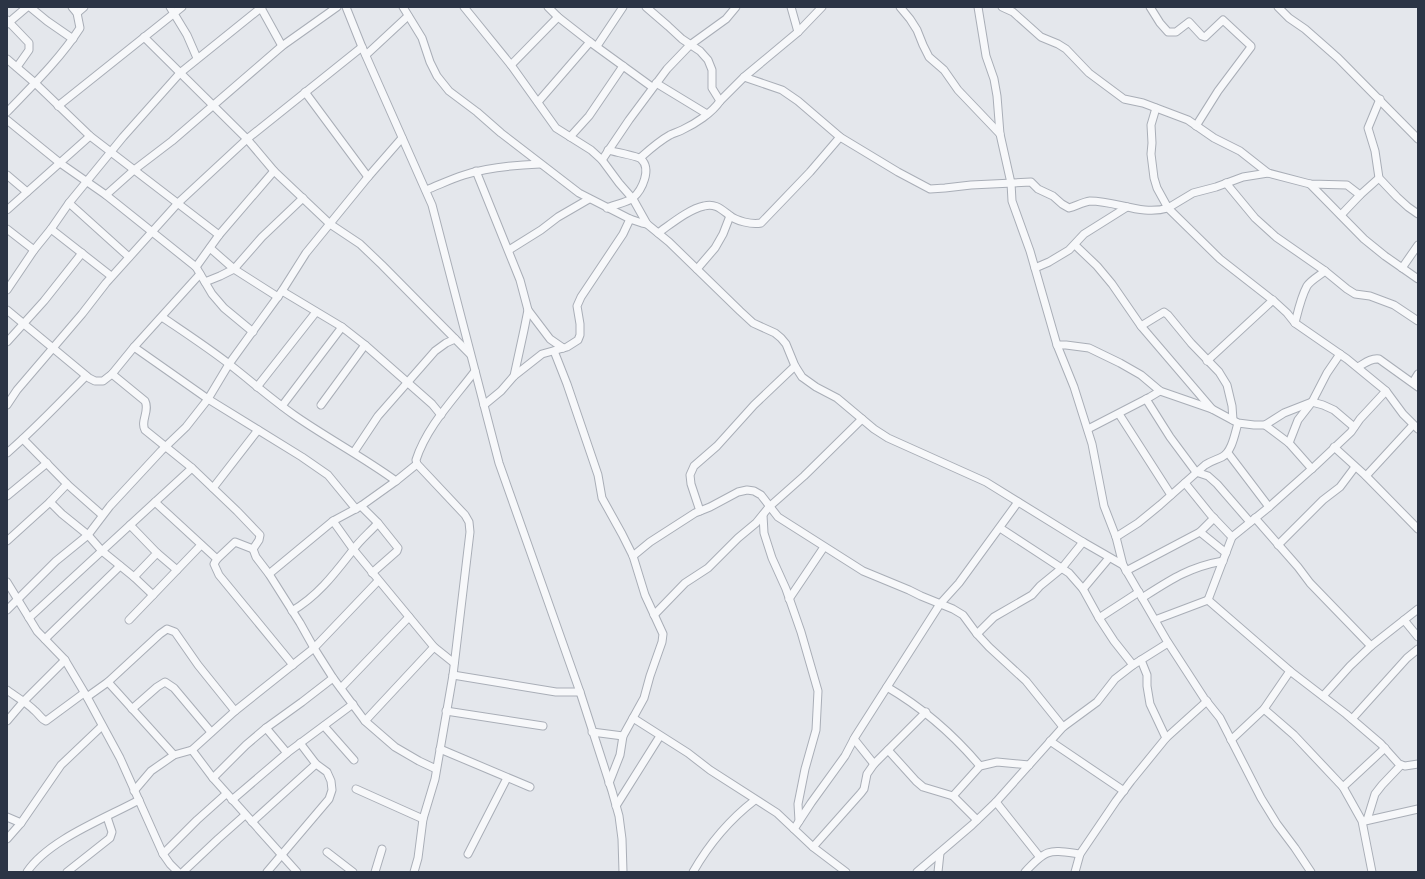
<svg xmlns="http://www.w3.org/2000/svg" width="1425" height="879" font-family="Rubik,sans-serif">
<rect width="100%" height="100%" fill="#e4e7ec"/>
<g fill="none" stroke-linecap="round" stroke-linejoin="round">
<g stroke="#a9aeb7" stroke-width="9">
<g id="minor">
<polyline points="30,7 47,21 73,39"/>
<polyline points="170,7 187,35 197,58"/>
<polyline points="346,7 362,47 432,205 499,463 580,692 612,791 619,816 622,839 623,872"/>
<polyline points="403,7 422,38 430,62 437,76 449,91 477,112 501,133 579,193 630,219 642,223 647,224"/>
<polyline points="464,7 511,65 556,128 591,150 602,160 619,183 633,199 647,224 669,242 740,311 753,323 775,333 781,338 786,344 795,366 802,377 816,387 837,398 874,429 888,438 986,482 1083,542 1123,565 1167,641 1204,698 1220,718 1261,798 1277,824 1295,848 1311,872"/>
<polyline points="548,7 558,17 590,42 652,87"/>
<polyline points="791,7 798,32"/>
<polyline points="900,7 910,19 917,30 923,45 929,57 944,70 958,90 1000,134"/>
<polyline points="978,7 986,56 994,79 997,96 1000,134 1011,183 1012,201 1030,251 1057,345 1074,387 1092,444 1104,506 1116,537 1123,565"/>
<polyline points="1002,7 1013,12 1041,37 1058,44 1066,49 1089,73 1124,99 1143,103 1188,120 1214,138 1240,151 1268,173 1310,184 1347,185 1360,195 1379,178"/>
<polyline points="1150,7 1160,23 1168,32 1176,32 1189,22 1202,36 1205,37 1223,20 1251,46 1251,47 1218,91 1196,126"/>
<polyline points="1278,7 1289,18 1305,29 1338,58 1418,139"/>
<polyline points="261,8 282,46"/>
<polyline points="77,13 84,7"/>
<polyline points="7,20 29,43 29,50 17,67"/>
<polyline points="7,24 27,7"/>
<polyline points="144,37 247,139 274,171 330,224 360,244 382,265 470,354"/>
<polyline points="597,46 623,7"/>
<polyline points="366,55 408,16"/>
<polyline points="7,59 35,83 90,136 219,235"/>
<polyline points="511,65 558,17"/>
<path d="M 744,77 L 782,90 L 798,101 L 840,137 L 898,172 L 930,189 L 945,188 L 971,185 L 1031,182 L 1038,189 L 1053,196 L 1062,204 L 1069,208 C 1076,206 1083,202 1090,201 C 1117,201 1142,216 1168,208 L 1220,259 L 1275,302 L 1287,313 L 1295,323 L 1347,359 L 1386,391 L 1403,414 L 1418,429"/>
<polyline points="656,83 707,114"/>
<polyline points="305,92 368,177"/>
<polyline points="1380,99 1368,128 1375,151 1379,178 1397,197 1408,207 1418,214"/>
<polyline points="720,101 744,77 798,32 822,7"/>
<polyline points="538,102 590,42"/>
<polyline points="58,106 182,7"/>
<polyline points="1156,108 1151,125 1152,143 1151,154 1154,178 1157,188 1168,208 1193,193 1216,187 1243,177 1268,173"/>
<path d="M 7,112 C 32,86 60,59 80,28 L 77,13 L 72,7"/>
<polyline points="7,120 60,163 106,195 196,267 212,294 224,308 253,332"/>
<polyline points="570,137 589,116 623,66"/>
<path d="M 640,158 C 649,150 659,141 670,135 C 674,133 678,132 682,130 C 695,124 712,113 720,101 L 712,88 L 712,70 L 708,60 L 700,51 L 682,39 L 668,26 L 646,7"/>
<polyline points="602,160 629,120 667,69 690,45 726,19 736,7"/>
<polyline points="476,171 520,280 528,310 524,330 514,376"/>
<polyline points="7,175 27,192"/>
<polyline points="1226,183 1255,218 1276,237 1325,271 1347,289 1355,294 1370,296 1394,305 1418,321"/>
<polyline points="1310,184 1364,239 1385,256 1418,279"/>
<path d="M 426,190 C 439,185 451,179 464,175 C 489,167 515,165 540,164"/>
<polyline points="106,195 134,170 172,141 282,46 337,7"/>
<polyline points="69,203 129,257"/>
<path d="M 607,208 C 614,205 628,202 633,198 C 642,190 652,169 641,159 C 638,156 614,152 608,150"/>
<polyline points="7,210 90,136"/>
<polyline points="1341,215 1360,195"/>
<polyline points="7,229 34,250"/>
<polyline points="51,229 111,276"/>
<path d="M 658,233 C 671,224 689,209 704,206 C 715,203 721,209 729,215 C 736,221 752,225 761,223 L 810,172 L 840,137"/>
<polyline points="1075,245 1097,266 1112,284 1141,326 1212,409"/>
<polyline points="210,248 234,269 278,297"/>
<polyline points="509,250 541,230 558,217 589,199"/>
<polyline points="196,267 219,235 274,171"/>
<polyline points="1035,268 1049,262 1069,250 1084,234 1127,207"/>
<polyline points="1402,268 1418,245"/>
<polyline points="697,269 715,248 723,234 730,216"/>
<polyline points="205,282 220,276 234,269 262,237 303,198"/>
<polyline points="7,290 34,250 51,229 69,203 123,137 180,73 262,7"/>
<polyline points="282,291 342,327 365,345 432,404 441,415"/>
<polyline points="7,310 89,378 95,381 103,381 112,374 134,347 200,274"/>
<polyline points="528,310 550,339 563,348"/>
<path d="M 162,317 C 184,332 207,347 229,364 C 251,381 271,399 294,415 C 327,438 363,457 396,481 L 417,464"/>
<path d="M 1295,323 C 1298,311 1301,297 1307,286 C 1311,280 1319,276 1325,271"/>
<polyline points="1141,326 1164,312 1168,315 1191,343 1219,372 1227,385 1232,406 1233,420"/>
<polyline points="7,342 44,301 82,253"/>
<polyline points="1057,345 1066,345 1089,348 1120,363 1141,375 1160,391 1212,409 1238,423 1254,425 1265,425 1284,413 1312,402 1323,405 1334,410 1354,427"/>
<polyline points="134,347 208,399 302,457 328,475 356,509"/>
<polyline points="554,351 567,384 598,475 602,498 622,534 633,556 645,595 663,634 662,642 650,676 644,698 623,736 620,755 609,783"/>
<polyline points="1207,361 1273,300"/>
<path d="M 1358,367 C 1365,363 1371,358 1379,359 L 1418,387"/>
<path d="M 112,374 L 145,401 C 150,411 140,421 145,430 L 192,468 L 237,511 L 260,535 L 259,540 L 253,549 L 256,557 L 269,574 L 300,623 L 314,648 L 333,678 L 365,721 L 395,747 L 419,761 L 436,769"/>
<polyline points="1413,382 1418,374"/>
<polyline points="257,387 316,312"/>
<polyline points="1146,399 1170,437 1196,472 1208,476 1217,484 1250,522"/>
<polyline points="7,405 17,390 82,314 106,283 178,203 247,139 362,47"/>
<polyline points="321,405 365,345"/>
<polyline points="484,405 501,391 514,376 542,354 567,347 578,340 580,335 580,324 577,306 581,297 623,234 630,219"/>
<polyline points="282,406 342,327"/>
<polyline points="1119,414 1171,495"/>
<polyline points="1265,425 1289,443 1312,469"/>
<polyline points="1088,429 1150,397 1160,391"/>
<polyline points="1289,443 1298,420 1312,402 1327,373 1340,354"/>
<polyline points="1334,447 1366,476 1418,529"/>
<polyline points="354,452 378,416 421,367 435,351 446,343 455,339"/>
<path d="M 7,453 C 35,429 60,402 86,376"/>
<polyline points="1228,453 1269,507"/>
<polyline points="1366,476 1413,425"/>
<polyline points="1185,483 1210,514 1232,537"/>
<polyline points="67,484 102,515"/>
<polyline points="213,488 258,430"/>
<polyline points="7,496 47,463"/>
<polyline points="50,502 62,514 88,535 102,551 134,577 153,595"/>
<polyline points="155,502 217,559"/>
<polyline points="361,506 378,523 398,548 397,551 372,573"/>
<polyline points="700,511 691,484 690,475 694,466 717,446 754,405 795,366"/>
<polyline points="763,515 764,533 772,558 786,589 801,632 818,691 816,730 805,769 798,804 799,821"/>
<polyline points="1255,518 1298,567 1310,583 1371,646"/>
<polyline points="333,521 361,506 396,481"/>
<polyline points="130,525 157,553 134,577"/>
<polyline points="1000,528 1069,573 1083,589 1099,618 1114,641 1133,665"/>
<polyline points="1200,532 1226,553"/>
<path d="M 1116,537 L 1138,523 L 1160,505 L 1205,465 C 1211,461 1216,460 1222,457 C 1232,452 1235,433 1238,423"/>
<polyline points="7,541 50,502 67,484 23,439"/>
<polyline points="1278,545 1323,500 1340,487 1355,467"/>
<polyline points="253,549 235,542 217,559 214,564 219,575 293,665"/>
<polyline points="157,553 177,570"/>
<polyline points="633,556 650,542 695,513 710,507 738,492 747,490 754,491 761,495 778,517 863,571 909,590 921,596 953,609 963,615 977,634 989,647 1026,681 1063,727"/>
<polyline points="1126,571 1200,532 1214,518"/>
<polyline points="269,574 333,521 353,549 434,647 454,663"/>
<polyline points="7,582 37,631 65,660 87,697 120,758 163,854 170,864 178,872"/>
<polyline points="1083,589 1109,558"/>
<path d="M 1142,598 C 1170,580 1189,567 1223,561"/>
<polyline points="789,599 824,547"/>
<polyline points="1208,600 1232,537 1269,507 1315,466 1351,432 1360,419 1386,391"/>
<polyline points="1208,600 1290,671 1346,714 1381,744 1399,764 1405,766 1418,764"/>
<polyline points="7,610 56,561 88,535 110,506 161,451 186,427 208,399 229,364 282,291 306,253 368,177 402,138"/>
<path d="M 292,611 C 318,596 335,573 353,550 C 360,540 370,532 378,523"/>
<polyline points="654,615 685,583 708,568 738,538 756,523 769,507 804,476 862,419"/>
<polyline points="29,618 192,468"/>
<polyline points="1099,618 1139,592"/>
<polyline points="129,620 201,545"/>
<polyline points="1155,620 1208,600"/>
<polyline points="1404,620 1418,637"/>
<polyline points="977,634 994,617 1032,595 1040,586 1062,568 1083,542"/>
<polyline points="45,639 120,566"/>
<polyline points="1141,660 1147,675 1147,686 1150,704 1166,738"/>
<polyline points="453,675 556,692 580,692"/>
<polyline points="108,682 174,755"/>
<path d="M 887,687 C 923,708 953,734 980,766"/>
<polyline points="341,688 409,617"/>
<path d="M 7,690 C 16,697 26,702 34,710 C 39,714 41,719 46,721 L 84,693"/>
<polyline points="1323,696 1350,666 1371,646 1418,609"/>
<polyline points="87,697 108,682 160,634 167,629 175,632 198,665 235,711"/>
<polyline points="132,709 157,687 165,682 174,688 211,732"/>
<polyline points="1264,709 1294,735 1343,787 1362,821 1372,872"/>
<polyline points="446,711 543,726"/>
<polyline points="633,718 688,753 710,770 777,813 813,847 846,872"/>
<polyline points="1352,719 1407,658 1418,649"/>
<polyline points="7,721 24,701 65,660"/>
<polyline points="365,721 434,647"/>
<polyline points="324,726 354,760"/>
<polyline points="266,728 287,753"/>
<polyline points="592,732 623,736"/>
<polyline points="854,739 874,764"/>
<polyline points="1231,740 1264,709 1290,671"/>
<polyline points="1050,741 1124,791"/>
<polyline points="440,749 530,787"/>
<polyline points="192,750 213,778 297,872"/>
<polyline points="888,750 916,781 923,787 953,796 977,820"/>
<polyline points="213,778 246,745 266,728 302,702 333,678"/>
<polyline points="1343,787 1385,748"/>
<polyline points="356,789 423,819"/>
<polyline points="134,791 151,771 174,755 192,750 235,711 314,648 378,581"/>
<polyline points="953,796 980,766 997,762 1029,765"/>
<polyline points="232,800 287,753 353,704"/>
<polyline points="996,802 1039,856"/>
<polyline points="616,806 660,736"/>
<polyline points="7,817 21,823"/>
<polyline points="1367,820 1375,794 1382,785 1401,765"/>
<polyline points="1365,821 1418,809"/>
<polyline points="252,822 316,764"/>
<polyline points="794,829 811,803 845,756 855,737 940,604 959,583 1018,502"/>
<polyline points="7,839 21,823 61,765 102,726"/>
<polyline points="813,847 861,793 864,789 867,774 874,764 926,712"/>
<polyline points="327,852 353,872"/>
<polyline points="163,854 197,820 226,794"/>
<polyline points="468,854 507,778"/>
<path d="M 27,872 C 48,840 106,818 139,800"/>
<polyline points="67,872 110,838 112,832 107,817"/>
<polyline points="183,872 218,839 245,815"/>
<polyline points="267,872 329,799 332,790 331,781 327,772 316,764 300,743"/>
<polyline points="375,872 382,849"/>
<path d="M 414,872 L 418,858 L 423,819 L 435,779 L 453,675 L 470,532 L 469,522 L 465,515 L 417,464 L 416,460 C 427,426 454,399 475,371"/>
<path d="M 693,872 C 709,844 729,820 755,800"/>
<polyline points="917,872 972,825 996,802 1063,727 1097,702 1115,679 1133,665 1168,643"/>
<polyline points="938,872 940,853"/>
<path d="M 1025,872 C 1047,848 1049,850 1080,854"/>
<polyline points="1075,872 1080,854 1116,801 1131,781 1166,738 1207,701"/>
</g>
</g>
<use href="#minor" stroke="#f7f8fa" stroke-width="7"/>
</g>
<rect width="1425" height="879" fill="none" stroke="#2b3445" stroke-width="16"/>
</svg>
